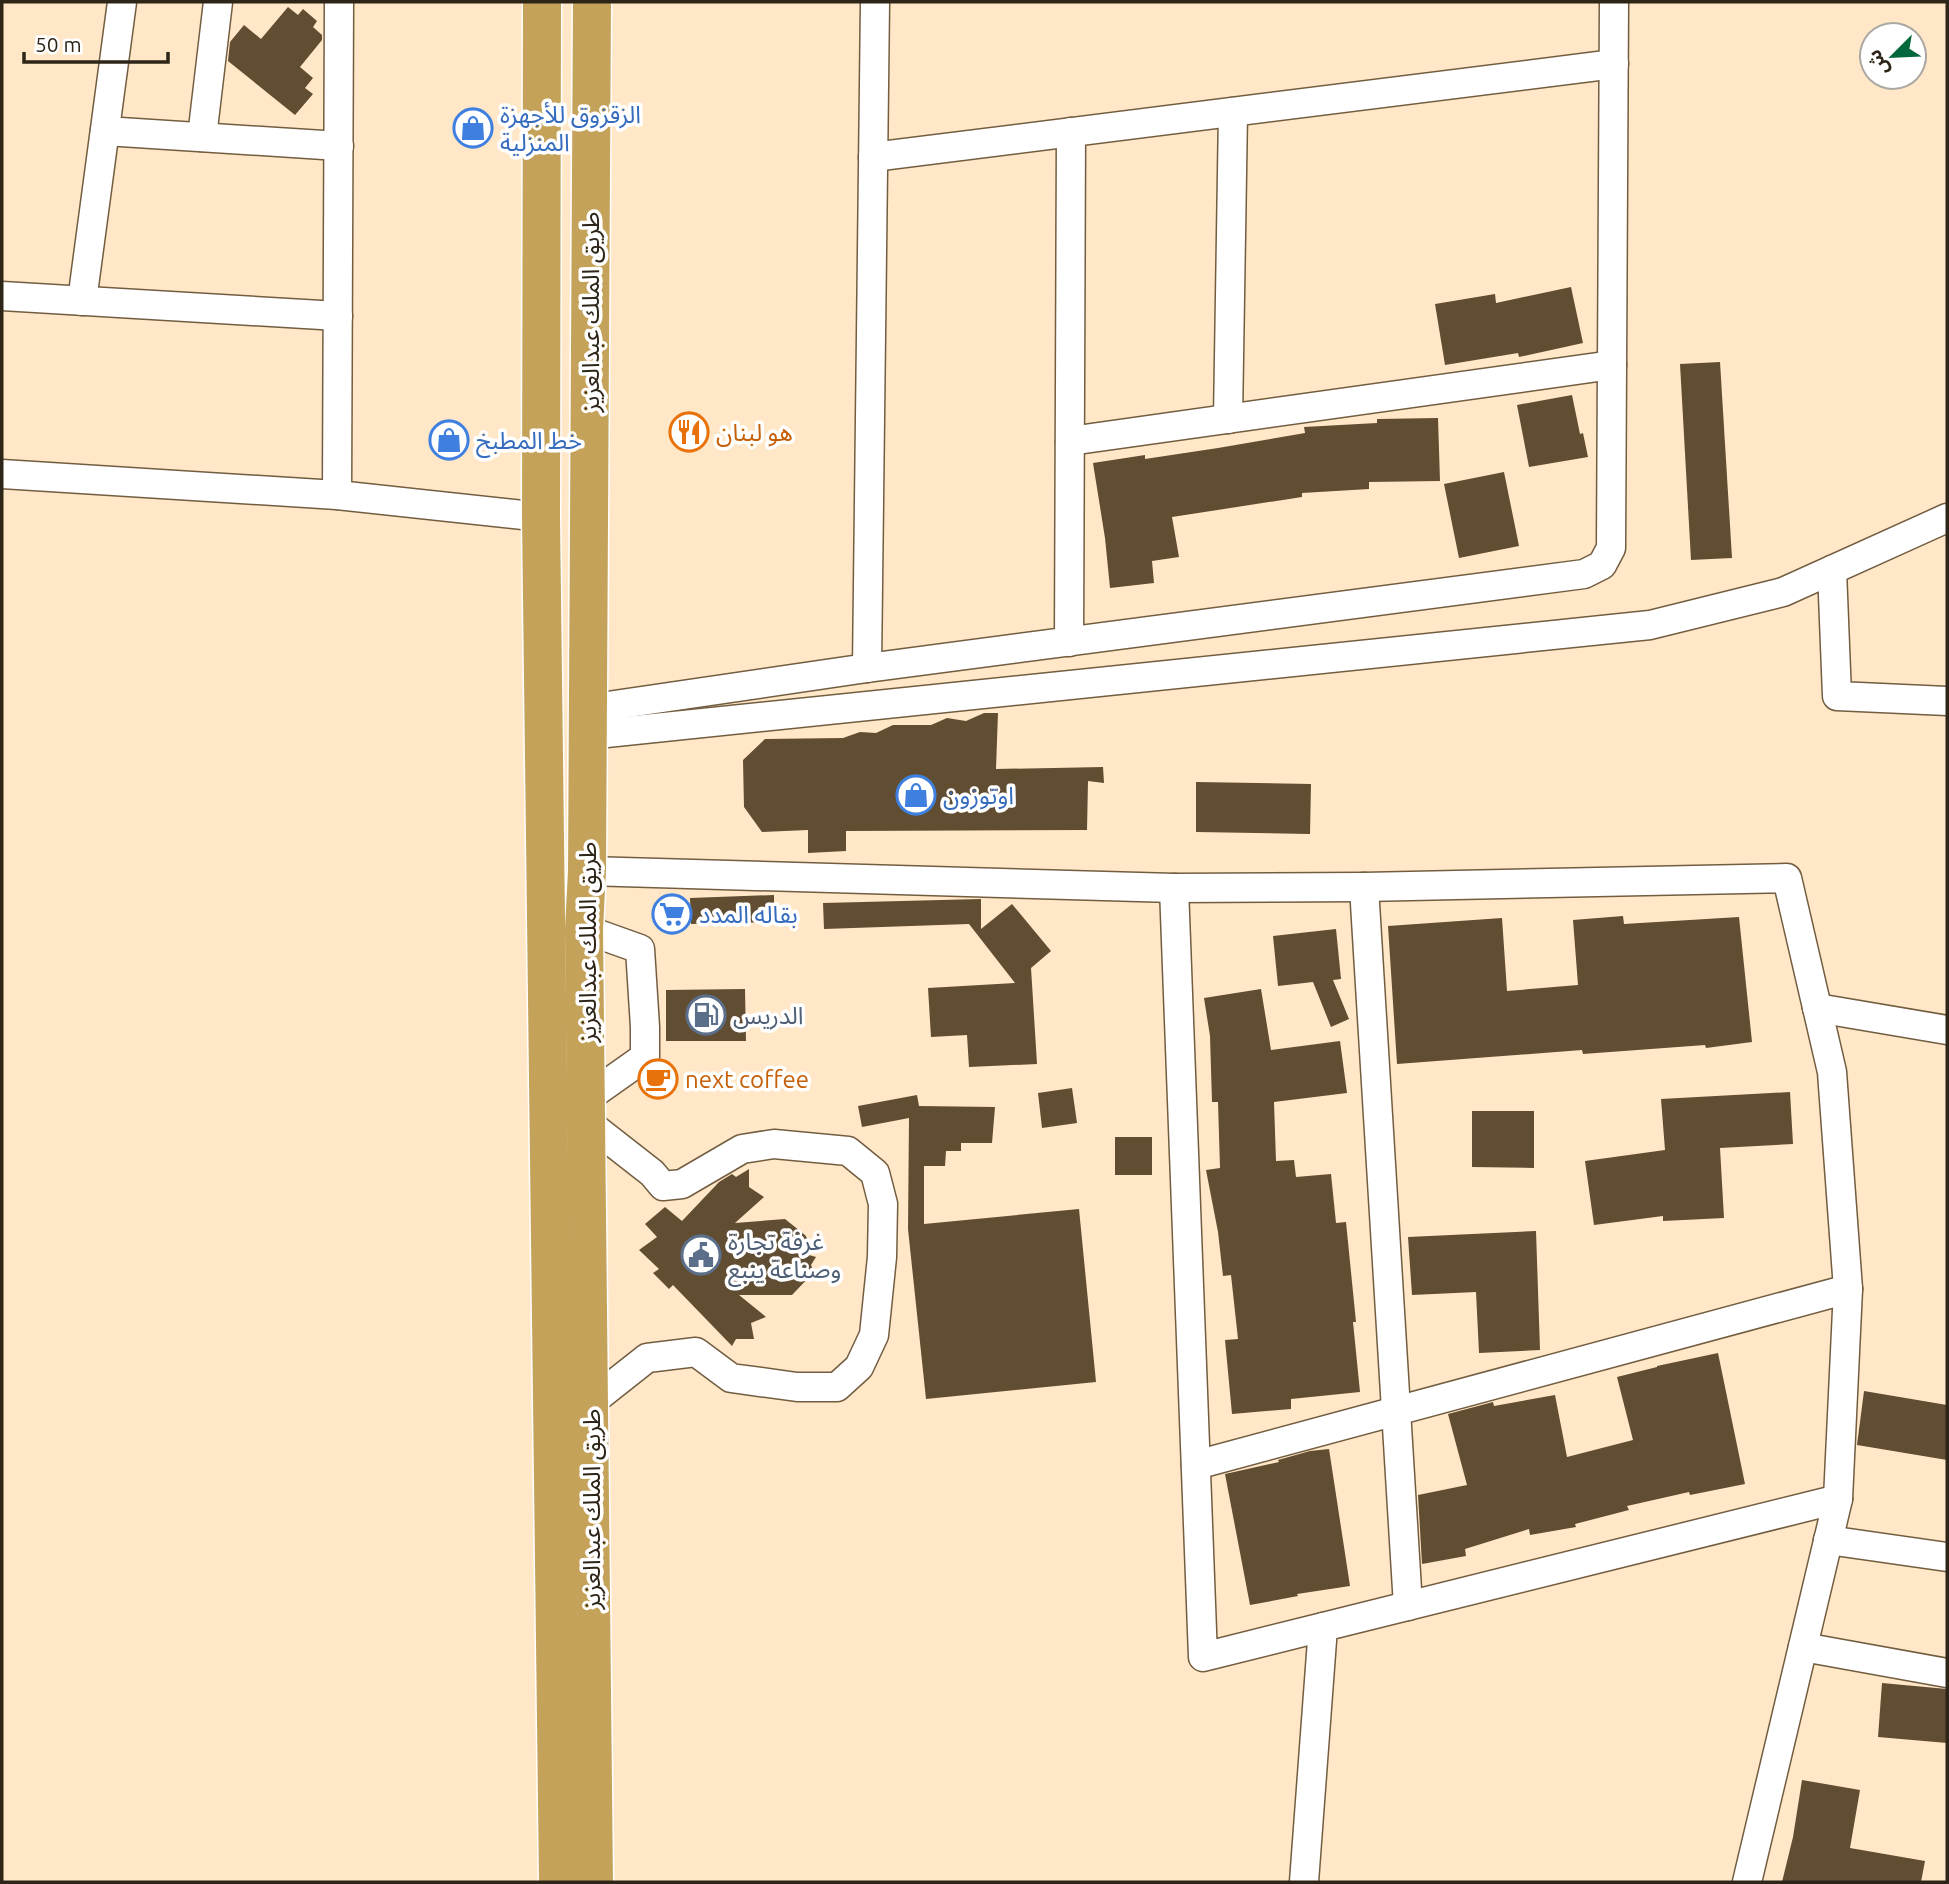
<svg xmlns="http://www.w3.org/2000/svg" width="1949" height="1884" font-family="Ubuntu,'Noto Sans Arabic',sans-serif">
<rect width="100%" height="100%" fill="#ffe7c7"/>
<g fill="#614d32">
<polygon points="288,7 298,15 303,9 317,21 313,27 322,35 322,40 300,67 313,78 305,88 313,94 295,115 228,61 230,42 244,25 261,39"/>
<polygon points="1571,287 1583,343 1519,357 1518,353 1445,365 1435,304 1495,294 1496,303"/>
<polygon points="1720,362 1732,558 1691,560 1680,364"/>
<polygon points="1572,395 1580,434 1583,433 1588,457 1529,467 1517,405"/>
<polygon points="1438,418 1440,481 1369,482 1369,489 1302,493 1302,497 1172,517 1179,557 1152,561 1154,583 1110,588 1105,538 1093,463 1145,455 1145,459 1218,448 1305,433 1304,427 1377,423 1377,419"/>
<polygon points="1504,472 1519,546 1459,558 1444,484"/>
<polygon points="984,713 998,713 996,769 1103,767 1104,783 1088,781 1087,830 846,831 846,851 808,853 808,830 762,832 744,807 743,760 765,739 843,738 860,732 876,733 893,725 931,725 947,718 966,721"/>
<polygon points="1196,782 1311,784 1310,834 1196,832"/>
<polygon points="774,895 774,922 691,924 690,898"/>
<polygon points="981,899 981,929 1012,904 1051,951 1031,968 1037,1064 969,1067 967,1035 931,1037 928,988 1015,983 969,924 824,929 823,903"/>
<polygon points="1623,916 1624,924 1739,917 1752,1042 1706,1048 1705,1045 1583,1054 1582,1050 1397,1064 1388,926 1502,918 1507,991 1578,985 1573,920"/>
<polygon points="1336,929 1341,979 1333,980 1349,1019 1331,1027 1313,982 1278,986 1273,936"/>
<polygon points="745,989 746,1041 666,1041 666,990"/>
<polygon points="1261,989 1271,1050 1340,1041 1347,1093 1274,1102 1276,1161 1294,1160 1296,1177 1331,1174 1336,1223 1346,1222 1356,1322 1353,1322 1360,1392 1291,1399 1291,1409 1232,1414 1225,1340 1238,1339 1231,1275 1223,1276 1218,1232 1206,1170 1220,1168 1218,1102 1212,1102 1210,1036 1204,998"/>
<polygon points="1072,1088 1077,1123 1042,1128 1038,1093"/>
<polygon points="1790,1092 1793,1144 1720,1148 1724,1218 1663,1221 1663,1216 1594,1225 1585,1161 1665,1150 1661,1099"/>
<polygon points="917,1095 919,1106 995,1107 992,1143 961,1143 961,1151 946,1151 945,1166 924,1166 924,1224 1079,1209 1096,1382 926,1399 908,1229 909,1118 862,1127 858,1106"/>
<polygon points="1472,1111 1534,1111 1534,1168 1472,1167"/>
<rect x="1115" y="1137" width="37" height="38"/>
<polygon points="749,1169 749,1187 764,1197 735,1223 785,1219 805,1235 811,1244 809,1255 816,1257 811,1265 814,1272 792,1295 739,1295 766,1317 751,1323 754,1339 736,1339 732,1346 673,1285 669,1289 653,1273 659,1269 639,1250 657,1237 645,1224 665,1207 682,1221 719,1182 732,1174 736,1177"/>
<polygon points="1536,1231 1540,1350 1479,1353 1476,1292 1412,1295 1408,1237"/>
<polygon points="1718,1353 1745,1484 1690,1495 1689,1492 1627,1506 1629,1510 1575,1524 1576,1527 1530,1535 1529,1529 1465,1549 1466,1556 1422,1564 1418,1495 1467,1485 1448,1414 1493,1402 1494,1406 1555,1395 1567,1457 1633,1440 1617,1377 1657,1367 1657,1366"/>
<polygon points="1864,1391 1947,1405 1947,1460 1857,1445"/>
<polygon points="1329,1449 1350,1586 1297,1594 1298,1596 1250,1605 1225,1474 1279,1462 1278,1460 1310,1451"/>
<polygon points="1882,1683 1947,1689 1947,1743 1878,1737"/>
<polygon points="1802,1780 1860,1790 1850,1848 1925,1861 1921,1882 1782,1882 1793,1837"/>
</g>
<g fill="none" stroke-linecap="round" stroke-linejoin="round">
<g stroke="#725d41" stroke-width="31">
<g id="minor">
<polyline points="105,131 339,146"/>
<polyline points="202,137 218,2"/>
<polyline points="873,157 1614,64"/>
<polyline points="2,296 338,316"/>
<polyline points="82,301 122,2"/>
<polyline points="1228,419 1233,112"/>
<polyline points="1070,441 1612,365"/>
<polyline points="2,474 337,495 541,517"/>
<polyline points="337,495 339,2"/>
<polyline points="1832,570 1837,696 1947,701"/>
<polyline points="1069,642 1071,132"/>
<polyline points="867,668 875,2"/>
<polyline points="587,709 867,668 1584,574 1602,565 1611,548 1614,2"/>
<polyline points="587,735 1650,625 1783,592 1947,518"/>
<polyline points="587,871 1174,888 1364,887 1787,878 1832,1072 1848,1289 1838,1499 1747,1882"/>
<polyline points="1364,887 1408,1606"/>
<polyline points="1174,888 1203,1657 1323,1627"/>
<polyline points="584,929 640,949 645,1027 645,1057 587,1098"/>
<polyline points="1817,1008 1947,1030"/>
<polyline points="588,1123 652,1173 663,1186 682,1184 742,1149 774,1144 848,1151 875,1173 883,1204 882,1257 874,1335 859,1367 837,1387 797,1387 731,1378 696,1352 647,1358 590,1403"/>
<polyline points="1196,1465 1848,1289"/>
<polyline points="1828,1540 1947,1557"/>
<polyline points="1803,1647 1947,1673"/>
<polyline points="1304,1882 1323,1627 1838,1499"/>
</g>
</g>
<g stroke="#fff" stroke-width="41">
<g id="highway">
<polyline points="542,2 541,517 558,1882"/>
<polyline points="592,2 587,871 584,929 594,1882"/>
</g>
</g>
<use href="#minor" stroke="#fff" stroke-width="28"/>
<use href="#highway" stroke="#c5a25a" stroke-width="38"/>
</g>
<defs>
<g id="shop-ring" transform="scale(2.0125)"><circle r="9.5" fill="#fff" stroke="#3f7fe0" stroke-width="1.5"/><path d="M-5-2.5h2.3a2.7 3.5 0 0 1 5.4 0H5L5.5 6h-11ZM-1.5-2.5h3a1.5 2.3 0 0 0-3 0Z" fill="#3f7fe0"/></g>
<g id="restaurant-ring" transform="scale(2.0125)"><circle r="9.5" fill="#fff" stroke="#e8710a" stroke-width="1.5"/><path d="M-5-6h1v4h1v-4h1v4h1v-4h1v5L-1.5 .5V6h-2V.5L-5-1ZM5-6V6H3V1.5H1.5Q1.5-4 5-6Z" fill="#e8710a"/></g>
<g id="supermarket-ring" transform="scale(2.0125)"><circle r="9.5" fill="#fff" stroke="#3f7fe0" stroke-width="1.5"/><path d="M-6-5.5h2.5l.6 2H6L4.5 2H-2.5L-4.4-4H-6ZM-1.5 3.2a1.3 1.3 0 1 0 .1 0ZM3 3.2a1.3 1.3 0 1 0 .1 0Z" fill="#3f7fe0"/></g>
<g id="fuel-ring" transform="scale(2.0125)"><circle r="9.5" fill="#fff" stroke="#5c6f8a" stroke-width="1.5"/><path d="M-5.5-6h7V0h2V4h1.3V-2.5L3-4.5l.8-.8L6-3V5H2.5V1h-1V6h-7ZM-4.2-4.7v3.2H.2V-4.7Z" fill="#5c6f8a"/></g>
<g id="cafe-ring" transform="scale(2.0125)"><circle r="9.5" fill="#fff" stroke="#e8710a" stroke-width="1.5"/><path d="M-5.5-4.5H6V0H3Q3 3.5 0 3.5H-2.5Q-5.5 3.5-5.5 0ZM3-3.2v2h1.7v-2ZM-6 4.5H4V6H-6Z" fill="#e8710a"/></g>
<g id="civic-ring" transform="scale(2.0125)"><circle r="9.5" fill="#fff" stroke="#5c6f8a" stroke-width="1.5"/><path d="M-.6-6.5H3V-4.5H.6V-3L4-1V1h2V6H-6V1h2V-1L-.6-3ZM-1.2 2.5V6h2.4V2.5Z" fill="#5c6f8a"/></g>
</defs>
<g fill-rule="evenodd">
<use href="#shop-ring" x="473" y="128"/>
<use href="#restaurant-ring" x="689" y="432"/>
<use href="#shop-ring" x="449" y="440"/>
<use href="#shop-ring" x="916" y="795"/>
<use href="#supermarket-ring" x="672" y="914"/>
<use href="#fuel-ring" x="706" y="1015"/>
<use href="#cafe-ring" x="658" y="1079"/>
<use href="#civic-ring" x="701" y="1255"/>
</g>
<g text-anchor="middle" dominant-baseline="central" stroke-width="7" stroke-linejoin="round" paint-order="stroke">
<g font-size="24" fill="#366cbe" stroke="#fff" text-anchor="start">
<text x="500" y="114">الزقزوق للأجهزة<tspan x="500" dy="28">المنزلية</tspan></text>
<text x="476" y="440">خط المطبخ</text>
<text x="943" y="795">اوتوزون</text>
<text x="699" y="914">بقاله المدد</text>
</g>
<g font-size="24" fill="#2e2519" stroke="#fff">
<text transform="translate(590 312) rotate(-90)">طريق الملك عبدالعزيز</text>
<text transform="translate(587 942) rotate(-90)">طريق الملك عبدالعزيز</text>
<text transform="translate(591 1509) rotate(-90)">طريق الملك عبدالعزيز</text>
</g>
<g font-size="24" fill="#c56008" stroke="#fff" text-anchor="start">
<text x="716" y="432">هو لبنان</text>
<text x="685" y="1079">next coffee</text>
</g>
<g font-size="24" fill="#4e5e75" stroke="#fff" text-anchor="start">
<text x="733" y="1015">الدريس</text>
<text x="728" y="1241">غرفة تجارة<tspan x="728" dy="28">وصناعة ينبع</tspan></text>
</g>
</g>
<rect width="1949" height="1884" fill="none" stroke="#2e2519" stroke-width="7"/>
<g transform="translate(1893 56) rotate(246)"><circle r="33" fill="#ffffff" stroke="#aba8a3" stroke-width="2"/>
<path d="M0-5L12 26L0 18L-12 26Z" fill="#04683d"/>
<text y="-10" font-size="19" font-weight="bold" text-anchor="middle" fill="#2e2519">ش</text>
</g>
<path d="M24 52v10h144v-10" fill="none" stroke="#2e2519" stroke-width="3.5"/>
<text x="35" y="52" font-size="21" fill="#2e2519" stroke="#ffffff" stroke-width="5" paint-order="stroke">50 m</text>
</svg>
